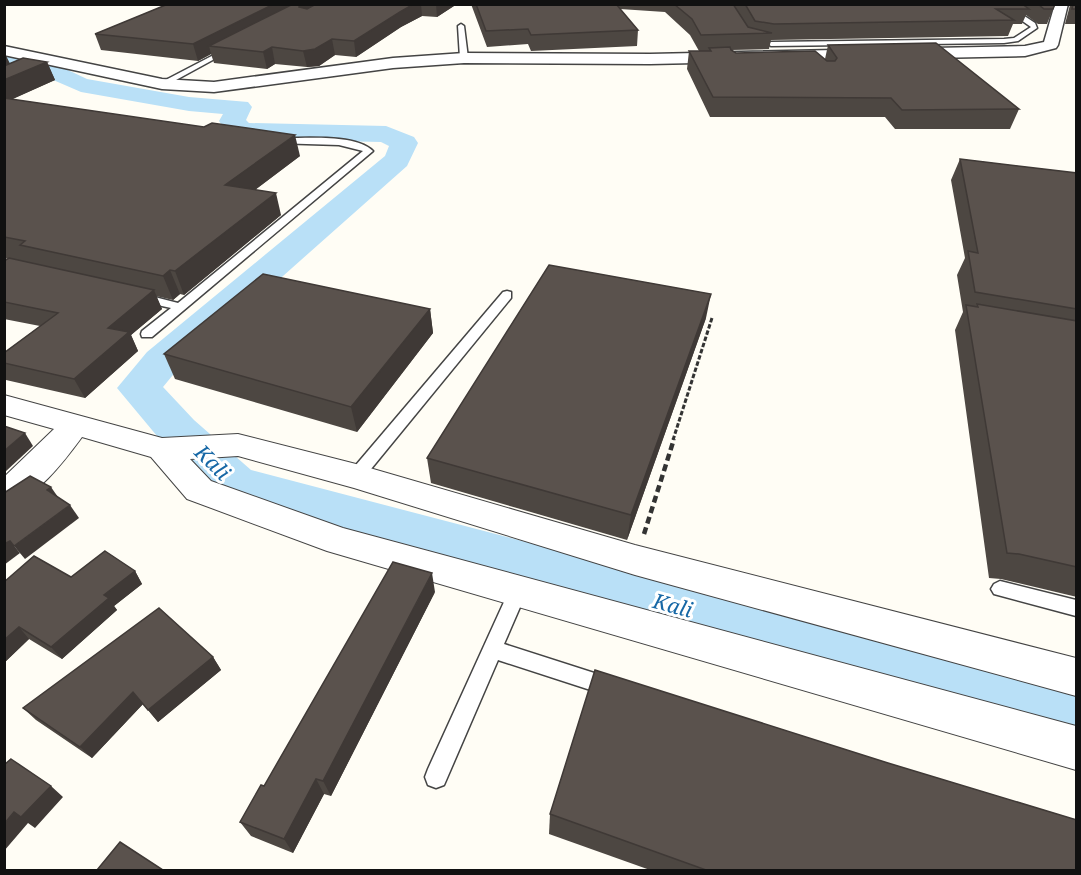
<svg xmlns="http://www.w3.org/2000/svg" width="1081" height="875" font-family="'Noto Serif',serif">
<rect width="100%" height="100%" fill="#fffdf5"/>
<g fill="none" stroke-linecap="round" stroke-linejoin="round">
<path fill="#b9e0f7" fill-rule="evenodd" d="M 4,51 L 53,63 L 87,79 L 189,97 L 248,102 L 252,107 L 246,120 L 249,123 L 386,126 L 414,137 L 418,143 L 407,166 L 177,370 L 163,387 L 194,420 L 251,470 L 1076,686 L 1076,748 L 217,497 L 162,442 L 117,388 L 147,352 L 385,156 L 389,146 L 381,142 L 242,139 C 231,136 225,130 219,121 L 223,114 L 189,111 L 81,92 L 37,73 L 4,64 Z"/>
<g stroke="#444" stroke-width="3">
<g id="service">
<polygon points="998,4 1006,4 1035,23 1037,28 1018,41 1004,43 771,46 768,44 771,42 1004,39 1014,38 1031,27"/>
<polygon points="461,24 464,26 468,58 464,60 460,58 458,26"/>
<polygon points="229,47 231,50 165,86 158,84"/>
<path d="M 277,138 C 303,139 354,133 373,151 L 152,337 L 142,337 L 141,334 L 142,331 L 171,308 L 135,300 L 135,294 L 139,293 L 178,303 L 363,151 L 339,145 L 274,143 L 273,141 Z"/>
<polygon points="507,291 511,292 511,298 362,480 350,480 348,476 350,472 503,292"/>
<polygon points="1000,581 1076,600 1076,616 994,594 991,589 994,584"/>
<polygon points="518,583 524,586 527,591 504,644 616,680 619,687 616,694 609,696 498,660 444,785 436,788 428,785 425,777 428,769 509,591 512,586"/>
</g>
</g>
<g stroke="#444" stroke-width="2">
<path id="minor" d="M 4,395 L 162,438 L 238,434 L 356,464 L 635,545 L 1076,658 L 1076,696 L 635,575 L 354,488 L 238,456 L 190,459 L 211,481 L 343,528 L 1076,726 L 1076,770 L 327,551 L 187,499 L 151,457 L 82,437 C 63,463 36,498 4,508 L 4,477 L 54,429 L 4,415 Z"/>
</g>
<g stroke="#444" stroke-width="3">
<polygon id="tertiary" points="1055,4 1068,4 1058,45 1056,48 1025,56 650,64 464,63 393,68 214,92 162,89 4,55 4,46 162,79 214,82 393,58 464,53 650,54 1025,46 1044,42"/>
</g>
<polyline stroke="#333" stroke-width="3" stroke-dasharray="4.5 2" stroke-linecap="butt" points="673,440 712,318"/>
<polyline stroke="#333" stroke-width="4.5" stroke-dasharray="7 4" stroke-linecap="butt" points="644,534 674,439"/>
<use href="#service" fill="#fff" fill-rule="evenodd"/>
<use href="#minor" fill="#fff" fill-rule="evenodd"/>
<use href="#tertiary" fill="#fff" fill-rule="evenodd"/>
</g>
<g fill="#4d4742">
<polygon points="168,4 457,4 437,17 422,16 401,27 356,57 335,55 319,66 307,67 275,64 267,69 214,63 211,54 198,61 101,50 95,34"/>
<polygon points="471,4 1055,4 1047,24 1038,24 1026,15 1022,24 1013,24 1008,36 771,40 769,49 731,50 736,53 825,59 828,45 1019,109 1010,129 895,129 885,117 710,117 687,69 689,51 699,51 690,35 665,12 620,9 638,30 637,46 531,51 528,44 487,47"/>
<polygon points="1077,4 1077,24 1065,24 1070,5"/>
<polygon points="4,56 6,56 10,64 47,62 55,80 12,99 300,156 255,190 281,215 184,295 180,294 173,300 156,296 162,309 131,335 138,351 85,398 6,380 4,378 4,353 40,326 4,319 4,261 9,259 4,258"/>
<polygon points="960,159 1077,173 1077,597 1001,579 989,578 955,330 963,312 957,275 965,258 951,180"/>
<polygon points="430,309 433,333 357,432 175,379 164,354"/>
<polygon points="706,318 627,540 431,483 427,458"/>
<polygon points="34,556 71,577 135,571 142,584 114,606 117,610 62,659 29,639 4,663"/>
<polygon points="435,592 331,796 324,794 293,853 251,836 240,822 264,786"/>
<polygon points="213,657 221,670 158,722 143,704 92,758 36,720 23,708"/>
<polygon points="888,763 1077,870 650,870 549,834 550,814"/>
</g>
<g fill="#3f3936">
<polygon points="274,4 329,4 209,46 211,54 198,61 193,44"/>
<polygon points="414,4 421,4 422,16 401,27 356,57 354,41 400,12"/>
<polygon points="436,4 457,4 437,17"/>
<polygon points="332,39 335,55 319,66 307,67 303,51"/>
<polygon points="272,47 275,64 267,69 263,52"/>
<polygon points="6,56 15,74 4,79 4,57"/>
<polygon points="47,62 55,80 4,103 4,80"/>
<polygon points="295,135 300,156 232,207 225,185"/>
<polygon points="276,193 281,215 184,295 175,271"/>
<polygon points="170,270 180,294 173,300 163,276"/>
<polygon points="154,290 162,309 131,335 138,351 85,398 74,379 108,328"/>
<polygon points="711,294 706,318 627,540 631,515"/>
<polygon points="430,309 433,333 357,432 351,407"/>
<polygon points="25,433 33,446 4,473 4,451"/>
<polygon points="51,487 60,500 47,490"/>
<polygon points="70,505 79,518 25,559 14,546"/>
<polygon points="10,541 20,553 4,565 4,544"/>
<polygon points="135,571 142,584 114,606 117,610 62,659 51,647 104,595"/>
<polygon points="432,573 435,592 331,796 323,781"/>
<polygon points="19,627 29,639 4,663 4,640"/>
<polygon points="213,657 221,670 158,722 148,710"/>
<polygon points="133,692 143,704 92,758 80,747"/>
<polygon points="316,779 324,794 293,853 284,839"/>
<polygon points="51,786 63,797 35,828 28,823 4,851 4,824 14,812"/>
</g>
<g fill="#5a524d" stroke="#3f3936" stroke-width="1.5">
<polygon points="168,4 274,4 193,44 95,34"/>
<polygon points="293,4 300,4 299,7 307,9 316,4 414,4 400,12 354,41 332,39 315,49 303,51 272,47 263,52 209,46"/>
<polygon points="476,4 616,4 638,30 531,35 528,29 486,31"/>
<polygon points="674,4 733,4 748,27 772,33 701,35 692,19"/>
<polygon points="745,4 1022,4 1029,9 996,9 1014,20 774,24 755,21"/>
<polygon points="1038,4 1055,4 1053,9 1044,9"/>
<polygon points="1073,4 1077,4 1077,9 1072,9"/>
<polygon points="936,43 1019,109 902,110 891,98 713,97 689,51 711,51 709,48 730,47 731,50 736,53 815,51 827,61 835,61 837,58 828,45"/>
<polygon points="23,58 47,62 4,80 4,66"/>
<polygon points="4,98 204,127 212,123 295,135 225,185 276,193 175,271 170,270 163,276 20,245 25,241 4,237"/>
<polygon points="960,159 1077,173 1077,309 975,292 968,251 978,253"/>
<polygon points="9,258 154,290 108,328 129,332 74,379 4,363 4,353 58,313 4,302 4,261"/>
<polygon points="549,265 711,294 631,515 427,458"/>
<polygon points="263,274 430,309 351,407 164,354"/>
<polygon points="977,304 1077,321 1077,567 1019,554 1007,553 966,305 978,307"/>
<polygon points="4,426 25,433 4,451"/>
<polygon points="30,476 51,487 47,490 70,505 14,546 10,541 4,544 4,493"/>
<polygon points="105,551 135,571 104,595 109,598 51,647 19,627 4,640 4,582 34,556 71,577"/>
<polygon points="393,562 432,573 323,781 316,779 284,839 240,822 261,785 264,786"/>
<polygon points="159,608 213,657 148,710 133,692 80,747 23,708"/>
<polygon points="595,670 888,763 1077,820 1077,870 706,870 550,814"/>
<polygon points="11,759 51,786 21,817 14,812 4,824 4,765"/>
<polygon points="120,842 163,870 97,870"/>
</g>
<g text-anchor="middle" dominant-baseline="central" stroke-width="6" stroke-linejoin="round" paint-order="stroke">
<g font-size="21" font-style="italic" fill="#1768a6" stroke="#fff">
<text transform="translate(213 462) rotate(45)">Kali</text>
<text transform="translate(673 605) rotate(15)">Kali</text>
</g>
</g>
<rect width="1081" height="875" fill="none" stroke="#111111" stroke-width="12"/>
</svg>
